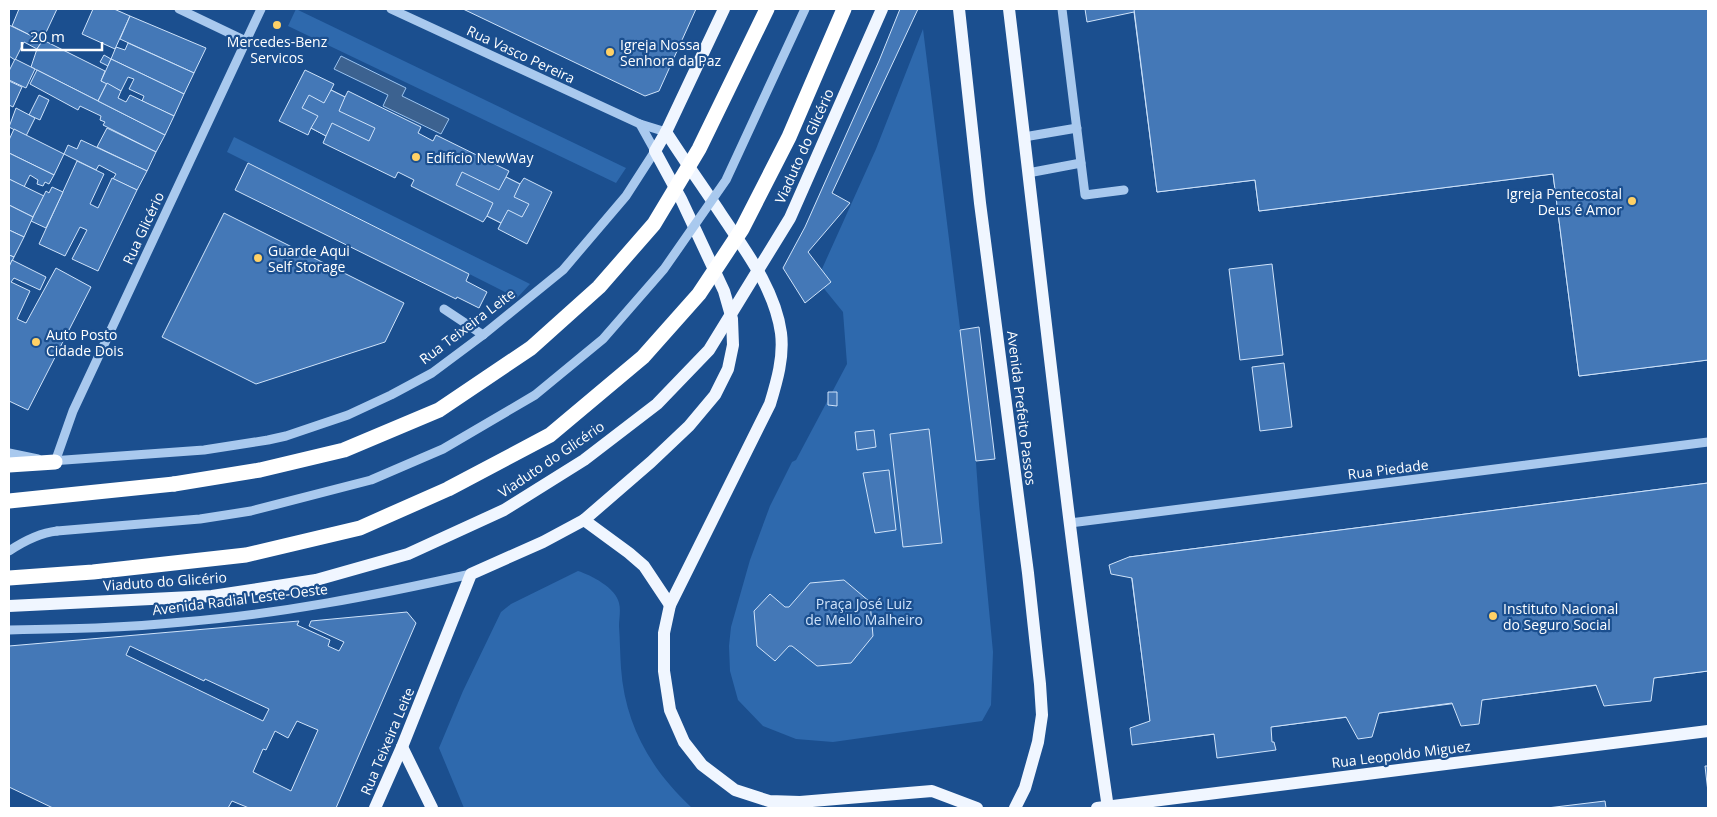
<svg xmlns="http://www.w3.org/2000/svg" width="1717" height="817" font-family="'Open Sans',sans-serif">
<rect width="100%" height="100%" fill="#1b4f8f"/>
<g fill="#2e69ad">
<polygon points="296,9 626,168 616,183 288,26"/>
<polygon points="923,29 975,449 979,504 993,652 991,705 982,721 833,742 796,739 763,726 738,700 730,671 729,646 731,627 750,560 770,506 792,462 796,460 847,364 843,312 817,280 876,149"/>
<polygon points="234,137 530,284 517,298 227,152"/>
<path d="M 578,571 C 591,575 616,588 619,603 C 621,610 619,619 619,626 C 620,640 620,654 621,668 C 625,725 651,770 692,808 L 464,808 L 439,748 L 463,691 L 501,612 L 511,604 Z"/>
</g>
<polygon fill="#3c6290" stroke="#9cc4f0" points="341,56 406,88 402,96 449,119 441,134 383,106 388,95 334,69"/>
<g fill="#4478b7" stroke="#cfe3fa" fill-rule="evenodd">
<polygon points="19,9 57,9 42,41 12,26"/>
<polygon points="93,9 114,9 130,16 115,49 82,34"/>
<polygon points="463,9 696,9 659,91 645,96"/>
<polygon points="900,9 918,9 832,193 850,203 808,252 831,282 805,303 783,268 805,227 879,61"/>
<polygon points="1085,9 1708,9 1708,360 1579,376 1553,174 1259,211 1255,180 1157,192 1134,12 1087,22"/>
<polygon points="1134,9 1708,9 1708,360 1579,376 1553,174 1259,211 1255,180 1157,192"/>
<polygon points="130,16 206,48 194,73 120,39"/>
<polygon points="9,25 42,41 37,49 24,42 15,60 9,56"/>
<polygon points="43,40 105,71 101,81 107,83 98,101 31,67 37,49"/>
<polygon points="128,43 194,73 184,94 111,59 116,47 125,50"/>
<polygon points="104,55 111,59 108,66 100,62"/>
<polygon points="15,59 35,69 26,88 9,80 9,71"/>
<polygon points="111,59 184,94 174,116 142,101 144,96 129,89 134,79 128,77 121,91 101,81"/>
<polygon points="37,70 165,135 156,152 103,125 105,122 100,120 101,116 80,106 78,110 30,84"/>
<polygon points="305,70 334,84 331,90 345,97 348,91 421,127 418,133 433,141 436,135 509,171 506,177 520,184 524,178 552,192 527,244 498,229 501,223 487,216 483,222 411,186 414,180 398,172 395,178 323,143 326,136 311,128 308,135 279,121"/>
<polygon points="9,81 22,87 13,107 9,105"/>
<polygon points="107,83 121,91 118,98 126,102 130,95 174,116 165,135 98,101"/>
<polygon points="331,90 345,97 339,111 375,128 369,141 332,123 326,136 311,128 318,116 302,108 309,95 324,103"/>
<polygon points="39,95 49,100 40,120 29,115"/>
<polygon points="16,108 35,118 26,136 9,127"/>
<polygon points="107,128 156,152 147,171 97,147"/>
<polygon points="14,129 64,154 54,175 9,153 9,140"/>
<polygon points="81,140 147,171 137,190 113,179 116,174 99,165 96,170 64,154 68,145 77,149"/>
<polygon points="9,153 54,175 49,184 45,182 43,186 37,184 38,180 30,175 24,187 9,179"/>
<polygon points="77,161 104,174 90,204 98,208 112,178 137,190 98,271 72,259 87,230 80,227 65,256 39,244"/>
<polygon points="248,163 469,274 466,281 487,292 479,308 457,297 456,299 235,190"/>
<polygon points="462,172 499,190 506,177 520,184 514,197 529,204 522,217 508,210 501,223 487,216 493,203 456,185"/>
<polygon points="9,179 44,196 33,217 9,205"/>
<polygon points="52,187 63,192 46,228 31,221 46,191 49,193"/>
<polygon points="9,205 33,217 24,237 9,230"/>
<polygon points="224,213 404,303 385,342 256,384 162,337"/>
<polygon points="9,230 24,237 14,257 9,255"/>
<polygon points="9,255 14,257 9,267"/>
<polygon points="12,260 46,277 40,290 14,278 11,282 30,291 17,319 26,323 56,268 91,287 28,410 9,401 9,267"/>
<polygon points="1272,264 1283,355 1240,360 1229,269"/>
<polygon points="979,327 995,459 976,461 960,330"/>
<polygon points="1284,363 1292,427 1260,431 1252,367"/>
<polygon points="828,392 837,392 837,406 828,405"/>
<polygon points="929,429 942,543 903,547 890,434"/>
<polygon points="874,430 876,447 857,450 855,432"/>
<polygon points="889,470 896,530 875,533 863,473"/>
<path d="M 1708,483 L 1708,671 L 1153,742 L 1129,557 ZM 1675,509 L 1693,652 L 1675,654 L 1664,567 L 1645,570 L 1639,523 L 1658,520 L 1656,511 ZM 1552,524 L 1554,533 L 1571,531 L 1577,579 L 1558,581 L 1569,667 L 1550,670 L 1532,526 ZM 1445,538 L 1456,624 L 1477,621 L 1484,679 L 1445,684 L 1426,540 ZM 1359,549 L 1377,692 L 1339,696 L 1321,554 ZM 1255,561 L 1273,705 L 1234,710 L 1215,566 Z"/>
<polygon points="1708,483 1708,671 1654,678 1651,701 1604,706 1596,685 1482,700 1479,724 1461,726 1452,703 1379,713 1372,737 1358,739 1346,717 1271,727 1272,742 1274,742 1276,750 1217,758 1214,734 1132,745 1130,728 1150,721 1132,578 1111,574 1109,565 1129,557"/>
<polygon points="844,580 870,602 873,636 851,663 817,666 792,646 789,646 775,661 757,646 754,611 770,594 785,607 789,607 810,583"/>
<path d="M 407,612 L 416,623 L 336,808 L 249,808 L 232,801 L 228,808 L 53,808 L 9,787 L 9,646 L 299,621 L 297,625 L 330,640 L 328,646 L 339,651 L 344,642 L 309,626 L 311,621 ZM 130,646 L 204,681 L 205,679 L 269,709 L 263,721 L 126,655 ZM 297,721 L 318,730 L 291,791 L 253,772 L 263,749 L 266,750 L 275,731 L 288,738 Z"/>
<polygon points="1705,766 1708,766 1708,792"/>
<polygon points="1605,801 1606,808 1547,808"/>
</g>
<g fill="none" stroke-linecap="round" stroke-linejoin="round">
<g stroke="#a9c9ee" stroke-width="9">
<polyline points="179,9 246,41"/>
<polyline points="391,9 640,124 666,132"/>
<polyline points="1062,9 1085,195 1124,190"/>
<polyline points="1024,137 1077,128"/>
<polyline points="1028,173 1081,163"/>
<polyline points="444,309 483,335"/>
<polyline points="9,453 38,459"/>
<polyline points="51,461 204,450 268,440 286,436 348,415 391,395 432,373 483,335 563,270 626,196 655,151 640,124"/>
<polyline points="55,462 73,411 261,9"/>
<polyline points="1070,523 1708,442"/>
<path d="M 9,551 C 24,541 39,533 57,531"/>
<path d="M 9,630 C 67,629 125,628 183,622 C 280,614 376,595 471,574"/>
</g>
<g stroke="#f0f6ff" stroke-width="12">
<polyline points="959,9 980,203 1028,573 1040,684 1042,715 1038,742 1025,788 1015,808"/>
<path d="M 1009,9 C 1041,275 1069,543 1108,808"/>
<path d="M 666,132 C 684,160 703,187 721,214 C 745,250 775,289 781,333 C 784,357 777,381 770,404 L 670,605 L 664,633 L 664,671 L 670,710 L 684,742 L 702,765 L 735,790 L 769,801 L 800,802 L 932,791 L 977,808"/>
<polyline points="584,520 629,553 644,566 670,605"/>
<polyline points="402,747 432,808"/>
<polyline points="375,808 402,747 471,574 543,542 584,520 651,462 689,426 715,395 728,369 733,345 732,319 724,291 681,199 655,151 666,132 724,9"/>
<polyline points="1097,808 1708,731"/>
</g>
<g stroke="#fff" stroke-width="15">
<polyline points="9,465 55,462"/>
<polyline points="9,501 174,484"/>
</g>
<polyline stroke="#a9c9ee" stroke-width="9" points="57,531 200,519 251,511 371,480 443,449 535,395 603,339 664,269 726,180 805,9"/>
<polyline stroke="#f0f6ff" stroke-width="12" points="9,606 212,596 316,580 408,554 504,510 584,460 657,404 709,350 790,218 882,9"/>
<g stroke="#fff" stroke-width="15">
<polyline points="174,484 260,470 344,450 439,410 531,348 599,287 654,224 699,149 767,9"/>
<polyline points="9,578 93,572 246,555 360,528 448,489 550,435 643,357 699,294 742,229 789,137 844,9"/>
</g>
</g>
<g fill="#ffd166" stroke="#1b4f8f" stroke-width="2">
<circle cx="277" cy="25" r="5"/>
<circle cx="610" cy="52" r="5"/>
<circle cx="416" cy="157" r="5"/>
<circle cx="1632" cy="201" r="5"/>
<circle cx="258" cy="258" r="5"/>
<circle cx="36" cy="342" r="5"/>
<circle cx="1493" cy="616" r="5"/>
</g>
<g text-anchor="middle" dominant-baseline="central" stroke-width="4.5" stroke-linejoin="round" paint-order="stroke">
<g font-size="14" fill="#fff" stroke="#1b4f8f" text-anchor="start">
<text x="277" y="41" text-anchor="middle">Mercedes-Benz<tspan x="277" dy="16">Servicos</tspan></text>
<text x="620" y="44">Igreja Nossa<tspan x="620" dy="16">Senhora da Paz</tspan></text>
<text x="426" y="157">Edifício NewWay</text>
<text x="1622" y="193" text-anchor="end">Igreja Pentecostal<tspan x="1622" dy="16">Deus é Amor</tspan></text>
<text x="268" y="250">Guarde Aqui<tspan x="268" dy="16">Self Storage</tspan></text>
<text x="46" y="334">Auto Posto<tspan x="46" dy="16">Cidade Dois</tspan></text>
<text x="1503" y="608">Instituto Nacional<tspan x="1503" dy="16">do Seguro Social</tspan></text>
</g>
<g font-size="14" fill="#fff" stroke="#1b4f8f">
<text transform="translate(521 54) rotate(25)">Rua Vasco Pereira</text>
<text transform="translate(804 146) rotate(-66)">Viaduto do Glicério</text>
<text transform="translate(143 228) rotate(-65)">Rua Glicério</text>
<text transform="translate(467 326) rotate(-37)">Rua Teixeira Leite</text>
<text transform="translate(1022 408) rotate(83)">Avenida Prefeito Passos</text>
<text transform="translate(551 459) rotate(-34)">Viaduto do Glicério</text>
<text transform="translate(1388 469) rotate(-7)">Rua Piedade</text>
<text transform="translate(165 581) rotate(-4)">Viaduto do Glicério</text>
<text transform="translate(240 599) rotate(-7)">Avenida Radial Leste-Oeste</text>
<text transform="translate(387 741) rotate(-67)">Rua Teixeira Leite</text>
<text transform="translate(1401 754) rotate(-7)">Rua Leopoldo Miguez</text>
</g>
<g font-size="14" fill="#cfe3fa" stroke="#1b4f8f">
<text x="864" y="603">Praça José Luiz<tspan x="864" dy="16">de Mello Malheiro</tspan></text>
</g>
</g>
<rect width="1717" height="817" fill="none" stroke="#ffffff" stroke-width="20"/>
<path d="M22 42v8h80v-8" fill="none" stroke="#ffffff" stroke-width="2.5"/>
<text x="30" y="42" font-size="15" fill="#ffffff" stroke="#1b4f8f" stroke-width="4" paint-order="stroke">20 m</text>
</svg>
